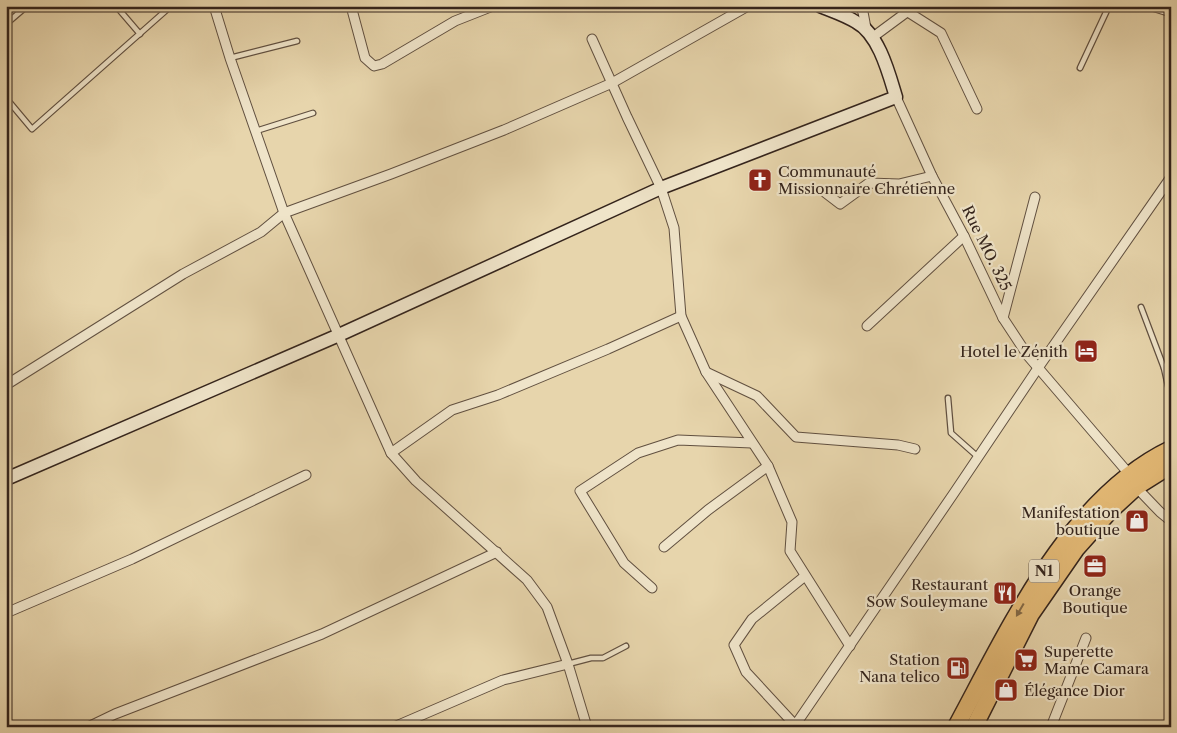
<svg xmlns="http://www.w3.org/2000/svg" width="1177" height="733" font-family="'Libre Caslon Text',serif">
<rect width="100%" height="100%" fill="#e7d5ac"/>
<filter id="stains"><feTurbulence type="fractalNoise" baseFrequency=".004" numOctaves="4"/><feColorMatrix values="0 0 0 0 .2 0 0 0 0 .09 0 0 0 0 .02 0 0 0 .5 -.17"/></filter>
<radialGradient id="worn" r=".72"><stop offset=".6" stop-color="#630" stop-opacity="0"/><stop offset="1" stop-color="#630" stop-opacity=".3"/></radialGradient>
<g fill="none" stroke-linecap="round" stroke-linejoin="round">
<g stroke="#615040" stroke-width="7">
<g id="lane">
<polyline points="116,6 140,34"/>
<polyline points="6,24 27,6"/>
<polyline points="230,58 297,41"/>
<polyline points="1080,68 1109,6"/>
<polyline points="6,98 32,129 171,6"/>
<polyline points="256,131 313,113"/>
<polyline points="1141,307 1164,368 1171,367"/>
<polyline points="1164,368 1168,386 1171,386"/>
<polyline points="948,398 951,433 978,457"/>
<polyline points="568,664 591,658 603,658 626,646"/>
</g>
</g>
<g stroke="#615040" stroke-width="11">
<g id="street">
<polyline points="214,6 230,58 284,213 391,453 416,481 527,580 547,607 568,664 587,727"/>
<polyline points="351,6 365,58 374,66 382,64 455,21 493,6"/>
<polyline points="859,6 863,12 866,28"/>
<polyline points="1152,6 1171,12"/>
<polyline points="908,12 941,33 977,109"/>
<polyline points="873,37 915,6"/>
<polyline points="592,39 627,117 661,188 674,228 681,316 706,372 768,466 792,522 790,551 850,646"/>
<polyline points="896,97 932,176 964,236 1003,318 1028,356 1130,475"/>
<polyline points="823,191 840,204 869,183 899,184 932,176"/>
<polyline points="1003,318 1035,197"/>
<polyline points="867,326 964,236"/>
<polyline points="706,372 757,396 796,437 898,445 915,449"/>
<polyline points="6,385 183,274 261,232 284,213 391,174 504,130 612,83 748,6"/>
<polyline points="391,453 452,410 498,395 608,349 681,316"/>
<polyline points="1136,487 1160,512 1171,521"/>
<polyline points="664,547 708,510 768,466"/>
<polyline points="652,588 624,563 580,491 638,453 678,440 752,443"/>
<polyline points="6,613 132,559 306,475"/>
<polyline points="795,725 746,672 734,645 752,619 805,576"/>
<polyline points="88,727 115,714 322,634 497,552"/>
<polyline points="394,727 503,680 568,664"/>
<polyline points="794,727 954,493 1038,368 1171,177"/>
<polyline points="1051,727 1086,638"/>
</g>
</g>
<g stroke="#34241c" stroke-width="15">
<path id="secondary" d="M 6,479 L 339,335 L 661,188 L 896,97 C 889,74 879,34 856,22 C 845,15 832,11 820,6"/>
</g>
<g stroke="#34241c" stroke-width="19">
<g id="highway">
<path d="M 956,727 C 1008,631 1068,498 1171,449"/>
<polyline points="974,727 1031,614 1076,549 1110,511 1136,487 1171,465"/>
</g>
</g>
<use href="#lane" stroke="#efe4c9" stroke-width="4.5"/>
<use href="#street" stroke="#efe4c9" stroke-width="9"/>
<use href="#secondary" stroke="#efe4c9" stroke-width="12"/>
<use href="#highway" stroke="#e4ba76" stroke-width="16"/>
</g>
<defs><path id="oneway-solid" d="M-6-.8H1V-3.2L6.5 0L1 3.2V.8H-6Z" transform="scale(1.25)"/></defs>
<use fill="#836844" href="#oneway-solid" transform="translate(1020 610) rotate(120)"/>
<defs>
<g id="church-square" transform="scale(1.25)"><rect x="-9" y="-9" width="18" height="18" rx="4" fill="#8f2418" stroke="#efe4c9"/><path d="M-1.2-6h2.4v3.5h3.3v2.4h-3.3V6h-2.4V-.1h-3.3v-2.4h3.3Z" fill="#fff"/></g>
<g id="hotel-square" transform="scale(1.25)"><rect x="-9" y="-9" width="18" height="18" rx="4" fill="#8f2418" stroke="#efe4c9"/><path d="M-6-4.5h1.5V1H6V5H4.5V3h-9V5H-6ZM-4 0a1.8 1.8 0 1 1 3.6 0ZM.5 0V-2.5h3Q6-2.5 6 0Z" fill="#fff"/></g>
<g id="shop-square" transform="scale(1.25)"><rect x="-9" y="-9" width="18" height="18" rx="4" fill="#8f2418" stroke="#efe4c9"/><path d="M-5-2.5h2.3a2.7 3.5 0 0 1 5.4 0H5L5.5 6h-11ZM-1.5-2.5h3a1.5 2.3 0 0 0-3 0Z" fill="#fff"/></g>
<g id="office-square" transform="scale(1.25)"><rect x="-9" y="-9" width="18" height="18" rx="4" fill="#8f2418" stroke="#efe4c9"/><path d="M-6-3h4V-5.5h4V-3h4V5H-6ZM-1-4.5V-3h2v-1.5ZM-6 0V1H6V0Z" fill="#fff"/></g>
<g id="restaurant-square" transform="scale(1.25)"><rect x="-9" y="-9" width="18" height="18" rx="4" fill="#8f2418" stroke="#efe4c9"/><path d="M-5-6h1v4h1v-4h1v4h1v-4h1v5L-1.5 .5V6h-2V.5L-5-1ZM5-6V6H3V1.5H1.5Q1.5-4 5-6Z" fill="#fff"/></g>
<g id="supermarket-square" transform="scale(1.25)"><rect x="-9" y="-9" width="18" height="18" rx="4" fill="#8f2418" stroke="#efe4c9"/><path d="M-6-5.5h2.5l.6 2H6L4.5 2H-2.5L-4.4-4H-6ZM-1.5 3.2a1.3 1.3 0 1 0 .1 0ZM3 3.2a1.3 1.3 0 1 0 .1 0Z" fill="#fff"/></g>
<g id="fuel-square" transform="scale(1.25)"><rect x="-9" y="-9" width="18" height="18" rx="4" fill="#8f2418" stroke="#efe4c9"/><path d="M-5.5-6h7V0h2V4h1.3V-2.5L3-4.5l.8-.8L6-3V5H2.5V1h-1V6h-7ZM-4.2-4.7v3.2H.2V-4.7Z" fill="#fff"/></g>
</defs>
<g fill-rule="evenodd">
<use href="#church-square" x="760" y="180"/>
<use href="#hotel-square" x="1086" y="351"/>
<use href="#shop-square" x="1137" y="521"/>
<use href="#office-square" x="1095" y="566"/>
<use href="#restaurant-square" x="1005" y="593"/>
<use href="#supermarket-square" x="1026" y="660"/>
<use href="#fuel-square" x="958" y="668"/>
<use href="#shop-square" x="1006" y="690"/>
</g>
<g text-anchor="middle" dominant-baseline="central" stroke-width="4.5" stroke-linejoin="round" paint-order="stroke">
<rect fill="#efe4c9" stroke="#6c5e50" stroke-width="1" x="1029" y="559.5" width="30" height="23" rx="4"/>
<g font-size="14" font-weight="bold" fill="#34241c">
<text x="1044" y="571">N1</text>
</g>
<g font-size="15" fill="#34241c" stroke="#efe4c9" text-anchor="end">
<text x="778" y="171" text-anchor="start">Communauté<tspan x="778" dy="17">Missionnaire Chrétienne</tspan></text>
<text x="1068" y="351">Hotel le Zénith</text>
<text x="1120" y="512">Manifestation<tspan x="1120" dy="17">boutique</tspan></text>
<text x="988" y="584">Restaurant<tspan x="988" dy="17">Sow Souleymane</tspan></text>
<text x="1095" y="590" text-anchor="middle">Orange<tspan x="1095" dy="17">Boutique</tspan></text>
<text x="1044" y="651" text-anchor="start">Superette<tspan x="1044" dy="17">Mame Camara</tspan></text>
<text x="940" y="659">Station<tspan x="940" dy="17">Nana telico</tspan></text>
<text x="1024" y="690" text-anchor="start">Élégance Dior</text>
</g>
<g font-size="15" fill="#34241c" stroke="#efe4c9">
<text transform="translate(987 248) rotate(64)">Rue MO. 325</text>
</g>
</g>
<rect width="1177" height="733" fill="none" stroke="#e7d5ac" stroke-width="25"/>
<rect x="8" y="8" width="1162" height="718" fill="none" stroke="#34241c" stroke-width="2.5"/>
<rect x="12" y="12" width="1152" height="708" fill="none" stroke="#34241c"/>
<rect width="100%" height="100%" filter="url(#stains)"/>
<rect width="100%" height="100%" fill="url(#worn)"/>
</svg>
